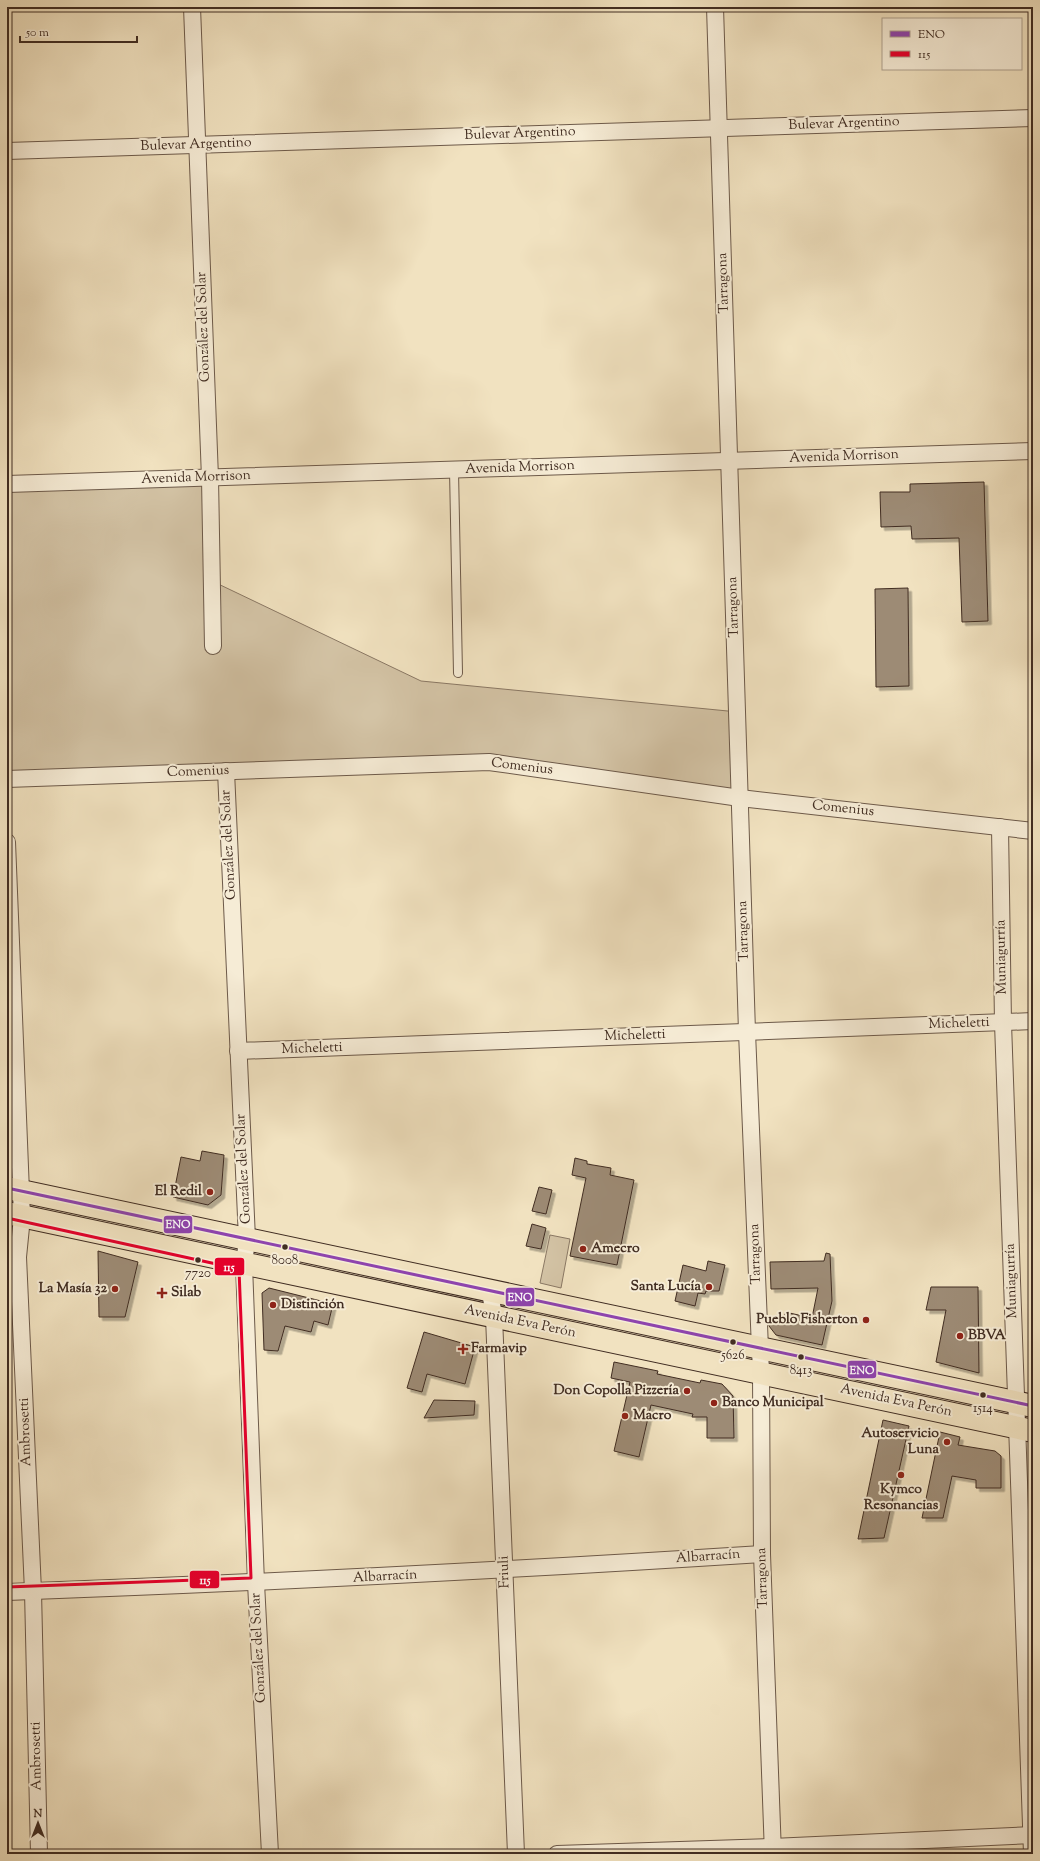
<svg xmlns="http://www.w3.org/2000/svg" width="1040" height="1861" font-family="'Sorts Mill Goudy',serif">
<defs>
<filter id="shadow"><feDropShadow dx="3.5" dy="3.5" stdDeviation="0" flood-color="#0004"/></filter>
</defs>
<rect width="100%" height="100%" fill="#f1e2c0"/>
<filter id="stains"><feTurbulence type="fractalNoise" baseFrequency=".005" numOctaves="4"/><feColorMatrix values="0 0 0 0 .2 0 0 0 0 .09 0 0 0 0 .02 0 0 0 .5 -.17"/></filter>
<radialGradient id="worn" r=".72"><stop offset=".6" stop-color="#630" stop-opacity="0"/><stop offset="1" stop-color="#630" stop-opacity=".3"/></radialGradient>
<g fill="#d3c3a5" stroke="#8a7864">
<polygon points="210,478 212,581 421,681 738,712 740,798 489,762 7,779 7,484"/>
<polygon points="550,1235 570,1239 561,1288 540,1283"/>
</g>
<g fill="#9d8b74" stroke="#412d22" filter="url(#shadow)">
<polygon points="984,482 988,621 962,622 959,538 912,539 911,526 881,527 880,492 910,492 910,484"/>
<polygon points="908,588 909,686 876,687 875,589"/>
<polygon points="202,1151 224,1155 221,1195 208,1205 173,1197 181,1157 200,1161"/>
<polygon points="575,1158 587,1161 587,1164 611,1168 610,1175 634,1180 617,1265 570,1256 586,1178 572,1175"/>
<polygon points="539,1187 552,1190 546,1214 532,1211"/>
<polygon points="532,1224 546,1228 541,1249 526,1246"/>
<polygon points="98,1251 138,1262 125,1317 99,1317"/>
<polygon points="826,1253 830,1254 832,1301 822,1345 776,1335 769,1326 768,1318 783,1321 785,1312 812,1318 818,1288 771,1289 770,1262 824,1261"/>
<polygon points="708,1261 725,1265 719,1291 706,1291 705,1294 698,1293 695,1306 675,1301 683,1265 706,1271"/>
<polygon points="931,1287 978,1287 979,1373 936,1362 946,1310 926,1310"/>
<polygon points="269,1288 333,1304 328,1325 314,1321 311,1332 285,1326 278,1351 264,1350 262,1293"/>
<polygon points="424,1332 475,1347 465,1384 427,1374 422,1392 407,1388"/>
<polygon points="614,1362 658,1371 657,1374 700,1383 701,1380 722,1384 733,1396 734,1438 707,1438 707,1417 692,1417 693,1414 651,1405 639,1457 614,1451 630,1382 611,1378"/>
<polygon points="434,1400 475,1401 474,1415 424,1418"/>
<polygon points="883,1420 909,1426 884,1538 858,1539"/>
<polygon points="940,1432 960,1437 958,1445 995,1451 1001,1456 1001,1488 976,1488 976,1480 952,1476 943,1518 922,1518"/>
</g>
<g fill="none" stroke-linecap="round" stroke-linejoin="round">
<g stroke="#6d5a4a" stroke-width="10">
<polyline id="lane" points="454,470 458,673"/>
</g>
<g stroke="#6d5a4a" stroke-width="18">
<g id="street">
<polyline points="192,7 210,478 213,646"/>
<polyline points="715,7 747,1032 761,1373 762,1554 773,1854"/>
<polyline points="7,151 1033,118"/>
<polyline points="7,484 1033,451"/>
<polyline points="226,771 247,1239 244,1265 256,1583 270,1854"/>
<polyline points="7,779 489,762 740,798 1033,831"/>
<polyline points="1000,827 1003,1023 1032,1854"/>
<polyline points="7,842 22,1217 18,1257 33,1591 39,1854"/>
<polyline points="238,1051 1033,1021"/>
<polyline points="490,1291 494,1317 516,1854"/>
<path d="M 7,1592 C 259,1583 511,1570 762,1554"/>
<polyline points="557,1854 772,1847 1033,1835"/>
</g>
</g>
<g stroke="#412d22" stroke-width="24">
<g id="primary">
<polyline points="7,1188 1033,1406"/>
<polyline points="7,1213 1033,1431"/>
</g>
</g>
<use href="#lane" stroke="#f6ecd6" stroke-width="8"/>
<use href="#street" stroke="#f6ecd6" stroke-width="16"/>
<use href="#primary" stroke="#f1e2c0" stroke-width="22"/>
<g stroke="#f6ecd6" stroke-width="6">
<polyline id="bus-1" points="7,1188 1033,1406"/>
</g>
<g stroke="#f6ecd6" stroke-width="6">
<polyline id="bus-2" points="7,1218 239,1269 251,1578 7,1587"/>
</g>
<use href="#bus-1" stroke="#8e44ad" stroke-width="3"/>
<use href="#bus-2" stroke="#e4002b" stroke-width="3"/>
</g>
<g fill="#8f2418" stroke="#f6ecd6" stroke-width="1.5">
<circle cx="210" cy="1192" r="4"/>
<circle cx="583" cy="1249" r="4"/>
<circle cx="709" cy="1287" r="4"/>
<circle cx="115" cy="1289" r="4"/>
<path d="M160 1287h4v4h4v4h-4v4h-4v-4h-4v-4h4z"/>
<circle cx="273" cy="1305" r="4"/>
<circle cx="866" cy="1320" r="4"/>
<circle cx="960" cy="1336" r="4"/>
<path d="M461 1343h4v4h4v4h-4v4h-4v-4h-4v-4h4z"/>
<circle cx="687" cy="1391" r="4"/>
<circle cx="714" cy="1403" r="4"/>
<circle cx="625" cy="1416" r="4"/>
<circle cx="947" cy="1442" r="4"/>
<circle cx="901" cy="1475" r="4"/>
</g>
<g fill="#412d22" stroke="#f6ecd6" stroke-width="1.5">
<circle cx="285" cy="1247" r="3.5"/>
<circle cx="198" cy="1260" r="3.5"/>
<circle cx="733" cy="1342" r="3.5"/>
<circle cx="801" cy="1357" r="3.5"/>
<circle cx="983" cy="1395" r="3.5"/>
</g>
<g text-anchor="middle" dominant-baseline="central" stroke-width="4" stroke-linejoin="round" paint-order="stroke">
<g font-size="13" fill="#412d22" stroke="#f6ecd6">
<text x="285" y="1261">8008</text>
<text x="198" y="1274">7720</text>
<text x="733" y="1356">5626</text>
<text x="801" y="1371">8413</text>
<text x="983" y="1409">1514</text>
</g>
<g font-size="14" fill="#412d22" stroke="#f6ecd6">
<text transform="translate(844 124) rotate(-2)">Bulevar Argentino</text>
<text transform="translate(520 134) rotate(-2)">Bulevar Argentino</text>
<text transform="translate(196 145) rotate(-2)">Bulevar Argentino</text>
<text transform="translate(724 283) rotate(-92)">Tarragona</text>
<text transform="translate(204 327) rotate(-92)">González del Solar</text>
<text transform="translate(844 457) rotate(-2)">Avenida Morrison</text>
<text transform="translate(520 468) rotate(-2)">Avenida Morrison</text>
<text transform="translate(196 478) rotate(-2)">Avenida Morrison</text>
<text transform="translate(734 607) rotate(-92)">Tarragona</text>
<text transform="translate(522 767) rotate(7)">Comenius</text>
<text transform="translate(198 772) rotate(-2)">Comenius</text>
<text transform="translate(843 809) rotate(6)">Comenius</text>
<text transform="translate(229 845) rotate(-93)">González del Solar</text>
<text transform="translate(744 931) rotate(-92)">Tarragona</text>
<text transform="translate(1002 957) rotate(-91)">Muniagurría</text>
<text transform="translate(959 1024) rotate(-2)">Micheletti</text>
<text transform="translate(635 1036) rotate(-2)">Micheletti</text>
<text transform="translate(312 1049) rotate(-2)">Micheletti</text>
<text transform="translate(244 1169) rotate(-93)">González del Solar</text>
<text transform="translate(756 1254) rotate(-92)">Tarragona</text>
<text transform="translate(1012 1281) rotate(-92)">Muniagurría</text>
<text transform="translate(520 1322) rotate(12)">Avenida Eva Perón</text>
<text transform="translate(896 1401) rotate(12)">Avenida Eva Perón</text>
<text transform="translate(26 1432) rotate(-92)">Ambrosetti</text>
<text transform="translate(708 1557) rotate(-4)">Albarracín</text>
<text transform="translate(505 1572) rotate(-92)">Friuli</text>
<text transform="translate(385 1577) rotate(-3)">Albarracín</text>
<text transform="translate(763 1578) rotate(-92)">Tarragona</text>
<text transform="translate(259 1648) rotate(-93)">González del Solar</text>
<text transform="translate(37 1756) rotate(-91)">Ambrosetti</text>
</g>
<g font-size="14" font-weight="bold" fill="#412d22" stroke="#f6ecd6" text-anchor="start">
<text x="202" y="1192" text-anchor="end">El Redil</text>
<text x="591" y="1249">Amecro</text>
<text x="701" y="1287" text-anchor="end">Santa Lucía</text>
<text x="107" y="1289" text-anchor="end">La Masía 32</text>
<text x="171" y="1293">Silab</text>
<text x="281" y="1305">Distinción</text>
<text x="858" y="1320" text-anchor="end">Pueblo Fisherton</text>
<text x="968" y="1336">BBVA</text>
<text x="471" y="1349">Farmavip</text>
<text x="679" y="1391" text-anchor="end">Don Copolla Pizzería</text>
<text x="722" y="1403">Banco Municipal</text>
<text x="633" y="1416">Macro</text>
<text x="939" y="1434" text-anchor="end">Autoservicio<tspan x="939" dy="16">Luna</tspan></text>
<text x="901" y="1490" text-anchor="middle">Kymco<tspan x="901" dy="16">Resonancias</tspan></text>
</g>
</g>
<g stroke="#f6ecd6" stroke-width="1.5">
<rect x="163" y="1215" width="30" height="19" rx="4" fill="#8e44ad"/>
<rect x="214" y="1257" width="31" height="19" rx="4" fill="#e4002b"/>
<rect x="505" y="1287" width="30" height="20" rx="4" fill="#8e44ad"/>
<rect x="847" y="1360" width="30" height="19" rx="4" fill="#8e44ad"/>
<rect x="189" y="1570" width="31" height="19" rx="4" fill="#e4002b"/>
</g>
<g font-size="11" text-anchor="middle" font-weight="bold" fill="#fff">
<text x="178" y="1228">ENO</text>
<text x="229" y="1271">115</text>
<text x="520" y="1301">ENO</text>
<text x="862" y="1374">ENO</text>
<text x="205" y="1584">115</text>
</g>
<rect width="1040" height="1861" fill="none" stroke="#f1e2c0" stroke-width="24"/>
<rect x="8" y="8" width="1024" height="1845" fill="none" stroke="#412d22" stroke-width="2"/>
<rect x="12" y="12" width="1016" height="1837" fill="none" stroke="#412d22"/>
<rect x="882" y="18" width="140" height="52" fill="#f6ecd6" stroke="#aea08e"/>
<rect x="890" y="31" width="20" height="6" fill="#8e44ad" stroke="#aea08e"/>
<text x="918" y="38" font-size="12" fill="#412d22">ENO</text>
<rect x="890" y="51" width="20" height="6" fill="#e4002b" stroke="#aea08e"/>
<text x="918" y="58" font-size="12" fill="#412d22">115</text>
<g transform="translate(38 1823)" stroke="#f6ecd6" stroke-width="3" paint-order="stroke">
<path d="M0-3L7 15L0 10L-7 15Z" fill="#412d22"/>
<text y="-6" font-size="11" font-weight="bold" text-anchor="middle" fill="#412d22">N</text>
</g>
<path d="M20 36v6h117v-6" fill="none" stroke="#412d22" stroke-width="2"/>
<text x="26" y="36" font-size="12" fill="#412d22" stroke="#f6ecd6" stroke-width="3" paint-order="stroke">50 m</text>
<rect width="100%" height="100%" filter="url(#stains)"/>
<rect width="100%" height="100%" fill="url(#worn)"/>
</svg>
